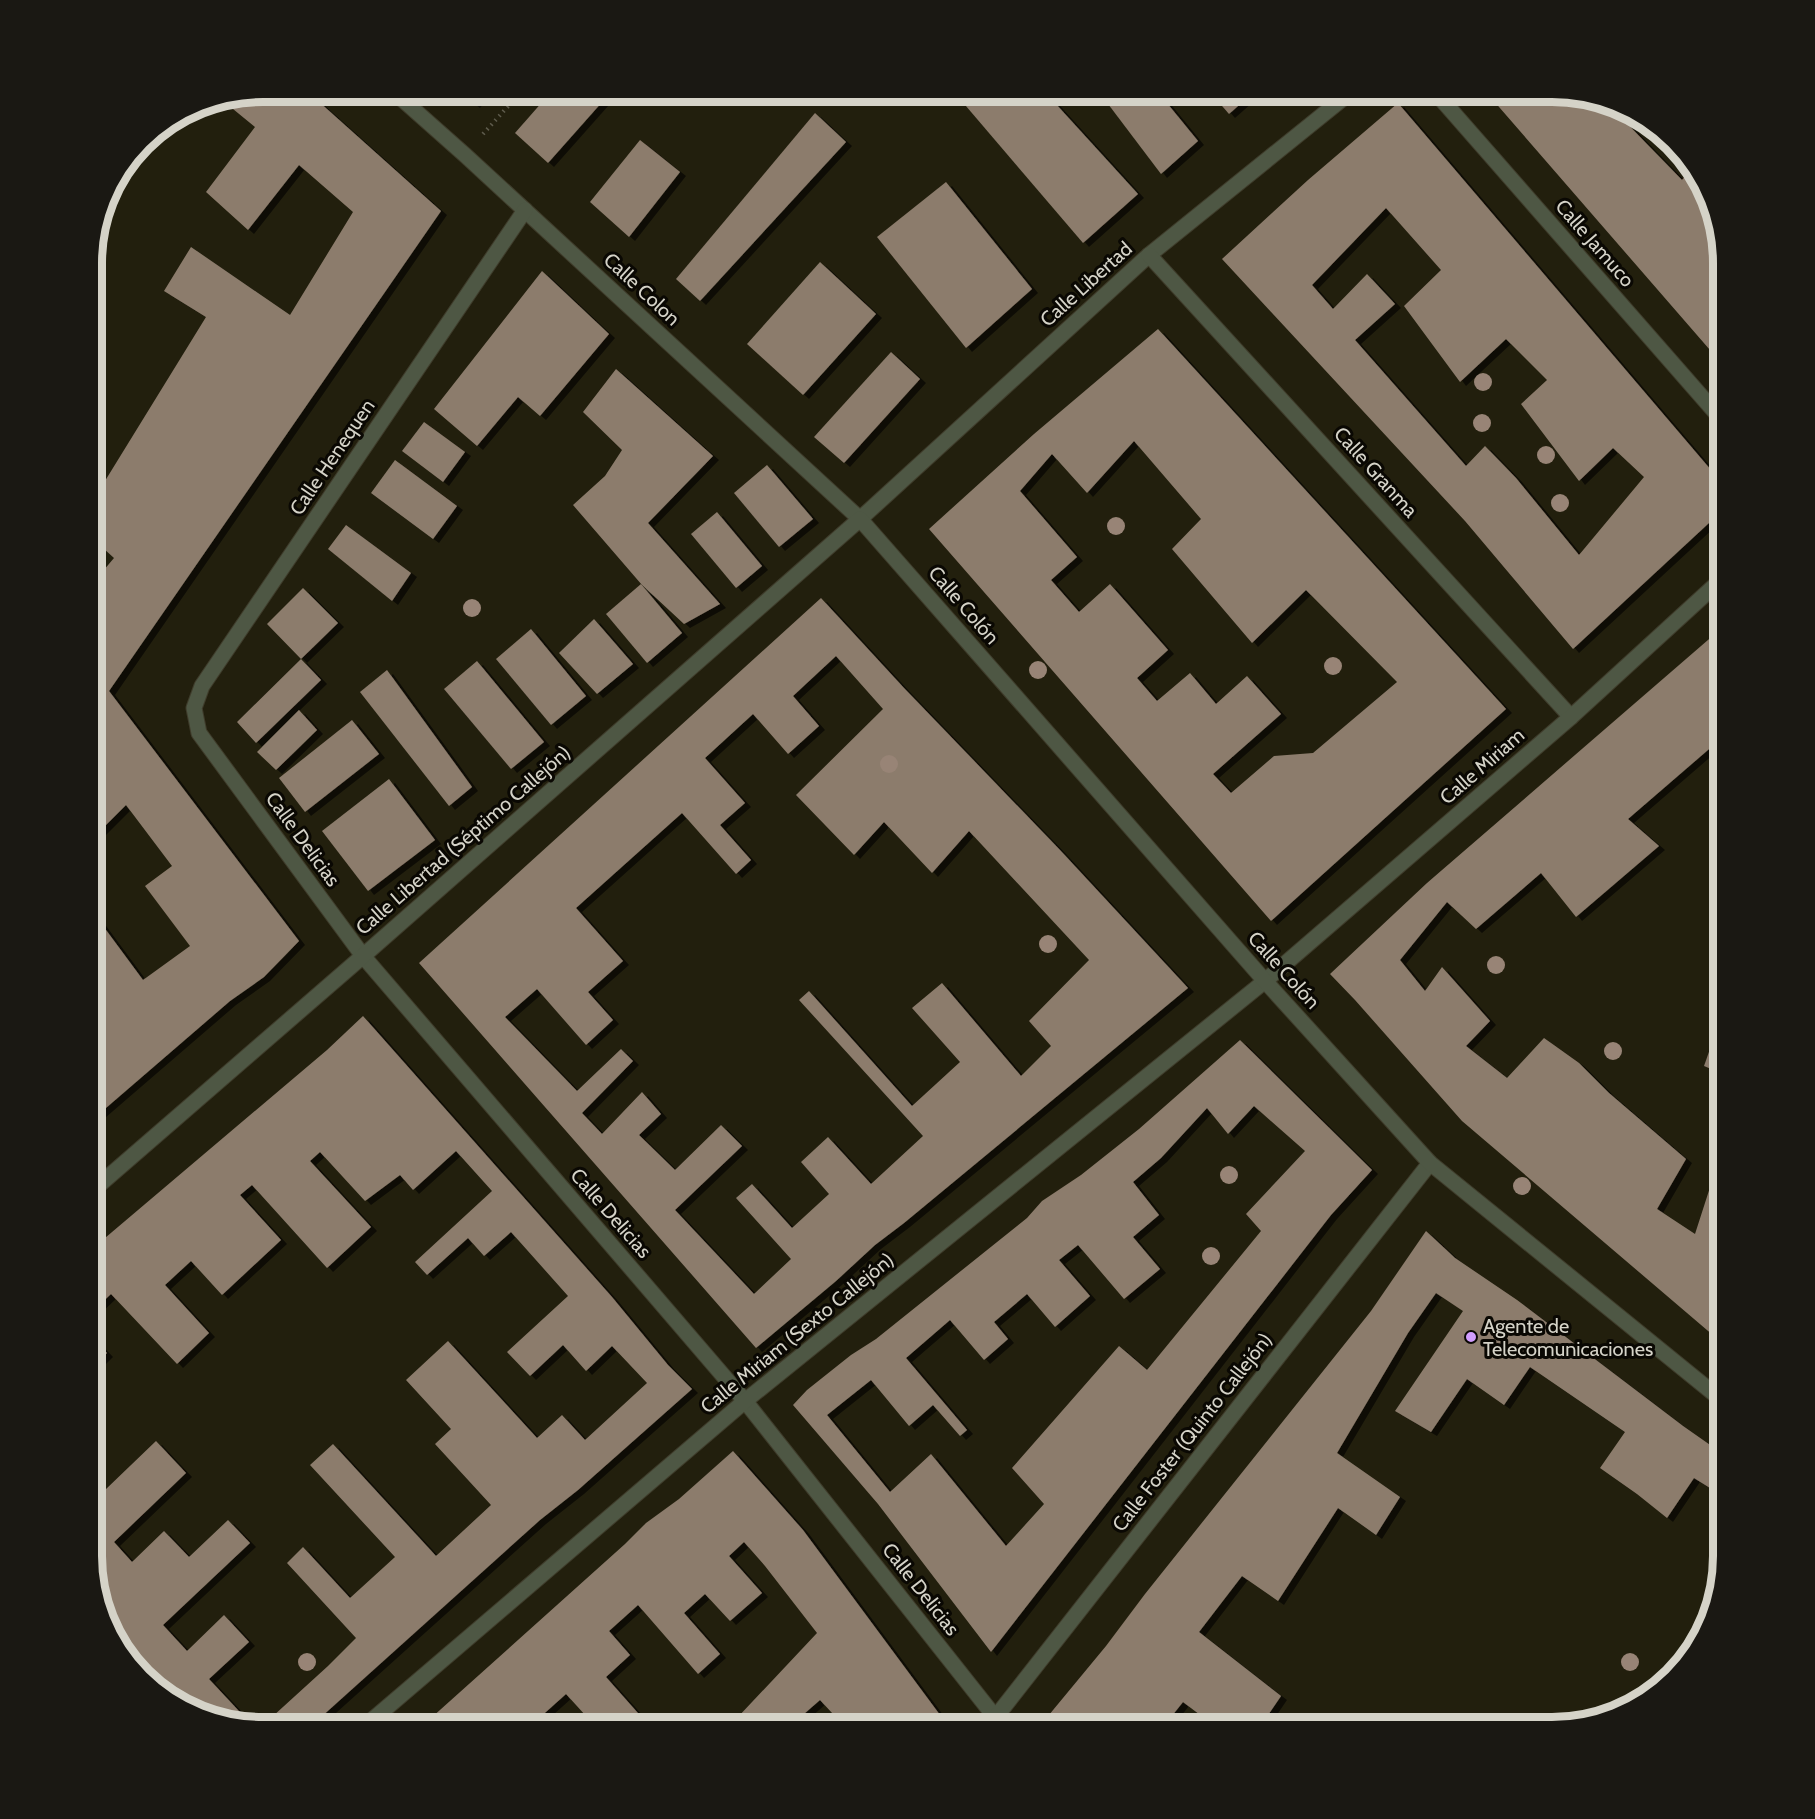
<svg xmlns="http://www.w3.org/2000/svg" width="1815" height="1819" viewBox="0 0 1815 1819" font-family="Cabin,sans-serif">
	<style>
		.building { fill: #8c7c6c; fill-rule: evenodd; filter: url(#shadow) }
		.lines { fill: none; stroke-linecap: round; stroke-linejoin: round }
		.minor-casing { stroke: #3f3c2b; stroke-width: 17 }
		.tertiary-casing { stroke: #3f3c2b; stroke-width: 17 }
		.path { stroke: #5e5b4c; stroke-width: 4; stroke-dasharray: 1.5 4.5; stroke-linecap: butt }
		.minor { stroke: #4e5744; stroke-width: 15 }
		.tertiary { stroke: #4e5744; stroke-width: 15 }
		.tree { fill: #988476 }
		.poi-dot { fill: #d19dfe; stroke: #0a0803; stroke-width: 2 }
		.labels { text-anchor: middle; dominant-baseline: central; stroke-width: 6; stroke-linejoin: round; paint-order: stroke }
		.street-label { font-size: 20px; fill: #d5d3c8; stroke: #0a0803 }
		.poi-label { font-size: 20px; fill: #d5d3c8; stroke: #0a0803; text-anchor: start }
		.rim { fill: none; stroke: #d5d3c8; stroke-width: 8 }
	</style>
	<defs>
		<filter id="shadow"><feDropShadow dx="6" dy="4" stdDeviation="0" flood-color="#0009"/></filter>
	</defs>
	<rect width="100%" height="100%" fill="#221f0d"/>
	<g class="building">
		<polygon points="263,92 308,92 441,211 109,691 299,941 264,977 230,1001 92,1120 92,970 97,965 92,957 92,911 143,980 190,946 145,886 172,866 126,805 93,838 92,836 92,584 114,558 92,538 92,502 206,317 164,291 191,247 290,315 353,212 299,165 248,230 206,192 255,127 222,100"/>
		<polygon points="458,92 484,92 474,104"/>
		<polygon points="551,92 611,92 548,163 515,133"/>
		<polygon points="954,92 1045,92 1138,194 1083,243"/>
		<polygon points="1099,92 1158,92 1198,141 1161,174"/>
		<polygon points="1210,92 1254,92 1229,114"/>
		<polygon points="1486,92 1563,92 1608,104 1682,180 1692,168 1711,198 1723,263 1723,365"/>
		<path d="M 1398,103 L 1723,484 L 1723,510 L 1573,649 L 1465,521 L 1222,259 L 1308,180 ZM 1386,208 L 1441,270 L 1404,306 L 1460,382 L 1506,339 L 1547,380 L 1521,404 L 1579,481 L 1613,448 L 1644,477 L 1579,555 L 1516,478 L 1485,446 L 1466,466 L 1355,340 L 1395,304 L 1367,274 L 1333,309 L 1312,285 Z"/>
		<polygon points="815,113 846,142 700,301 676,279"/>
		<polygon points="640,140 680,172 629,237 590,202"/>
		<polygon points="946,182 1032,289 966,348 877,237"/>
		<polygon points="820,262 876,314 803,395 747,344"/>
		<polygon points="542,271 609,334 540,416 518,397 477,446 434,409"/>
		<path d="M 1158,329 L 1506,709 L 1271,921 L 929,529 L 1034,434 ZM 1134,441 L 1201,519 L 1172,549 L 1252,643 L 1306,590 L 1397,682 L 1313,753 L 1274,756 L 1231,793 L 1213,774 L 1281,714 L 1247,676 L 1216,704 L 1190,673 L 1157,701 L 1137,678 L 1168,650 L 1110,584 L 1079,612 L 1051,580 L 1077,557 L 1020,491 L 1052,454 L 1087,493 Z"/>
		<polygon points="891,352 920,379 844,463 814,437"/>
		<polygon points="616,369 713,456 648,523 720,604 684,624 642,585 573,505 605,476 622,450 583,412"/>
		<polygon points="424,422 465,452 443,482 402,451"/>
		<polygon points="395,460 457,506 433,539 371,493"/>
		<polygon points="767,465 813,519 779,547 734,493"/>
		<polygon points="717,512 762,566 736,588 691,534"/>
		<polygon points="346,525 411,573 392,601 328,549"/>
		<polygon points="641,584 682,633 647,663 606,614"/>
		<polygon points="303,588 338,623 301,659 321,680 256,743 237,722 301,659 267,624"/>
		<path d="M 821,598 L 904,688 L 1060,850 L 1188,988 L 904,1223 L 875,1245 L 836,1281 L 756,1348 L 419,963 ZM 836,656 L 883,709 L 796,795 L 854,855 L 884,822 L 932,873 L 969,831 L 1089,960 L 1029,1021 L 1051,1046 L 1021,1076 L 942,983 L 912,1008 L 960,1062 L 912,1106 L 809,991 L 799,1000 L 923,1136 L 871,1184 L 828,1137 L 801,1162 L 829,1194 L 792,1228 L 752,1184 L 736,1198 L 791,1259 L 754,1294 L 675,1210 L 742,1146 L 721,1125 L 675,1170 L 639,1135 L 661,1114 L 642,1092 L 602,1134 L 582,1113 L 633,1061 L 621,1049 L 577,1091 L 505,1017 L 537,989 L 586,1045 L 613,1020 L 588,992 L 623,961 L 576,908 L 682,813 L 736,874 L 751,860 L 720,825 L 745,803 L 705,758 L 753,714 L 788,754 L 819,726 L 793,696 Z"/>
		<polygon points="594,619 633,664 597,694 559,653"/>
		<polygon points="1723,627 1723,737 1628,819 1659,846 1576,917 1541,873 1476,929 1447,902 1400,960 1425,991 1442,967 1490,1021 1466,1046 1507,1078 1544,1038 1579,1063 1609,1093 1686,1159 1657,1209 1695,1234 1723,1147 1723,1335 1721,1342 1462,1121 1355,1000 1330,974 1427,883"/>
		<polygon points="531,629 586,696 551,725 496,659"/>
		<polygon points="477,661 544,742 511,769 444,689"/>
		<polygon points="387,670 472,787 449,806 360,692"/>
		<polygon points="299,710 317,730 276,770 257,752"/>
		<polygon points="352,720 379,754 305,812 279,778"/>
		<polygon points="389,779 435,840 368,891 322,831"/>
		<polygon points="1722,1015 1723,1016 1723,1074 1704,1066"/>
		<polygon points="363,1016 612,1297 668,1365 692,1389 578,1490 540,1520 310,1727 261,1727 328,1666 356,1638 287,1563 303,1547 350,1598 395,1557 310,1465 333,1444 436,1556 491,1505 435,1444 451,1429 406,1380 448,1341 537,1438 562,1415 585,1440 647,1383 612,1346 586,1371 563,1345 530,1376 507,1352 568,1296 511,1232 484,1256 468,1238 427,1275 415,1262 492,1191 456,1151 413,1190 400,1175 365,1201 320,1152 310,1161 371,1227 327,1268 252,1185 240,1195 281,1240 222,1295 191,1261 165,1285 209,1333 177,1364 111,1294 92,1312 92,1249 327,1050"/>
		<path d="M 1240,1040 L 1372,1170 L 1331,1215 L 991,1652 L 878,1504 L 793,1405 L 807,1390 L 851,1355 L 876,1339 L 1027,1218 L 1042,1201 L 1081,1175 L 1139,1129 ZM 1254,1106 L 1305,1151 L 1246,1214 L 1261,1231 L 1147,1370 L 1119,1346 L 1012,1468 L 1044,1504 L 1006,1546 L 931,1454 L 890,1492 L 827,1415 L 871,1380 L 909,1426 L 933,1405 L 960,1436 L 967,1430 L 906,1358 L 950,1320 L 984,1360 L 1008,1339 L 994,1322 L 1027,1294 L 1055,1327 L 1090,1296 L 1059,1260 L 1078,1245 L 1124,1299 L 1160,1269 L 1133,1237 L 1159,1215 L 1133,1182 L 1161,1158 L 1207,1108 L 1228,1134 Z"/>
		<polygon points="1426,1231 1455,1258 1517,1300 1683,1426 1723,1454 1723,1466 1710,1488 1694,1478 1667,1518 1637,1494 1600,1468 1625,1432 1530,1367 1504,1405 1467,1379 1431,1432 1395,1411 1463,1311 1436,1293 1408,1333 1337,1453 1400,1497 1376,1535 1338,1508 1278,1601 1242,1576 1199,1632 1281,1696 1260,1727 1216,1727 1183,1702 1163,1727 1039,1727 1106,1646 1145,1594 1371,1311"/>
		<polygon points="92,1337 107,1353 92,1368"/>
		<polygon points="156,1441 186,1473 114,1542 132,1562 164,1531 189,1557 228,1520 250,1543 163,1625 187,1651 224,1615 249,1642 209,1679 252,1725 197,1714 150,1680 122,1649 104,1621 92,1556 92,1484 105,1490"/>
		<polygon points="733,1451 803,1530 943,1719 937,1727 845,1727 820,1700 789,1727 745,1727 737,1718 817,1633 765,1566 744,1542 729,1556 762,1593 730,1621 705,1594 684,1613 720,1654 698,1674 638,1605 609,1631 630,1655 606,1677 645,1721 638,1727 596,1727 566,1694 537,1720 544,1727 421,1727 625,1544 646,1523 679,1499"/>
	</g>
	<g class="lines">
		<defs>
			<g id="minor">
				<polyline points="394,92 465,155 860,519 1149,255 1351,92"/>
				<polyline points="1435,92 1723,421"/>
				<polyline points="525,210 202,686 194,708 199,733 363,956 745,1401 995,1717"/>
				<polyline points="1149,255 1571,717"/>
				<polyline points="364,1727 745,1401 1265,981 1571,717 1723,578"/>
				<polyline points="988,1727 1430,1163"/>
			</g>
			<polyline id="tertiary" points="92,1191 363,956 860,519 1265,981 1430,1163 1723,1401"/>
		</defs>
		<use href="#minor" class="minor-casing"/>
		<use href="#tertiary" class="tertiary-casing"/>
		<polyline class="path" points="483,134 521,92"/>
		<use href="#minor" class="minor"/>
		<use href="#tertiary" class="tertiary"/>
	</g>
	<g class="tree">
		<circle cx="1483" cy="382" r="9"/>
		<circle cx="1482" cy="423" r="9"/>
		<circle cx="1546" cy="455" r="9"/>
		<circle cx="1560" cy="503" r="9"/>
		<circle cx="1116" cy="526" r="9"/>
		<circle cx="472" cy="608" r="9"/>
		<circle cx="1333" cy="666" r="9"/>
		<circle cx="1038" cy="670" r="9"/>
		<circle cx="889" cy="764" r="9"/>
		<circle cx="1048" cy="944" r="9"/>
		<circle cx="1496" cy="965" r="9"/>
		<circle cx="1613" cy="1051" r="9"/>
		<circle cx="1229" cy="1175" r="9"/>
		<circle cx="1522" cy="1186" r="9"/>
		<circle cx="1211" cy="1256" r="9"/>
		<circle cx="307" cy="1662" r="9"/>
		<circle cx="1630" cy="1662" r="9"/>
	</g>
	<circle class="poi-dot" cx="1471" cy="1337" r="6"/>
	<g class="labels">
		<g class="street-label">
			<text transform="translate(1595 243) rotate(49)">Calle Jamuco</text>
			<text transform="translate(1086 284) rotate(-42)">Calle Libertad</text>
			<text transform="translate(642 289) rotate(43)">Calle Colon</text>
			<text transform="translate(332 457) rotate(-56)">Calle Henequen</text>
			<text transform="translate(1376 472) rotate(48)">Calle Granma</text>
			<text transform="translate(964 605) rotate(49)">Calle Colón</text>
			<text transform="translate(1482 766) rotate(-41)">Calle Miriam</text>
			<text transform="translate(303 839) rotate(54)">Calle Delicias</text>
			<text transform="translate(463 840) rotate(-41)">Calle Libertad (Séptimo Callejón)</text>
			<text transform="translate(1284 970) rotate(48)">Calle Colón</text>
			<text transform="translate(611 1213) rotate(49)">Calle Delicias</text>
			<text transform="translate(797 1333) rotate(-39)">Calle Miriam (Sexto Callejón)</text>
			<text transform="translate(1192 1432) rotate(-52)">Calle Foster (Quinto Callejón)</text>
			<text transform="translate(921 1589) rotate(52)">Calle Delicias</text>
		</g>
		<g class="poi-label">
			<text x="1483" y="1326">Agente de<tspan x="1483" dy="23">Telecomunicaciones</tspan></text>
		</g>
	</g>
	<path d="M0 0H1815V1819H0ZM263 102H1552A161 161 0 0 1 1713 263V1556A161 161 0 0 1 1552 1717H263A161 161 0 0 1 102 1556V263A161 161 0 0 1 263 102Z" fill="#1a1813" fill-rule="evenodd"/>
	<path class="rim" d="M263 102H1552A161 161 0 0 1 1713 263V1556A161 161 0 0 1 1552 1717H263A161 161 0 0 1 102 1556V263A161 161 0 0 1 263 102Z"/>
</svg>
